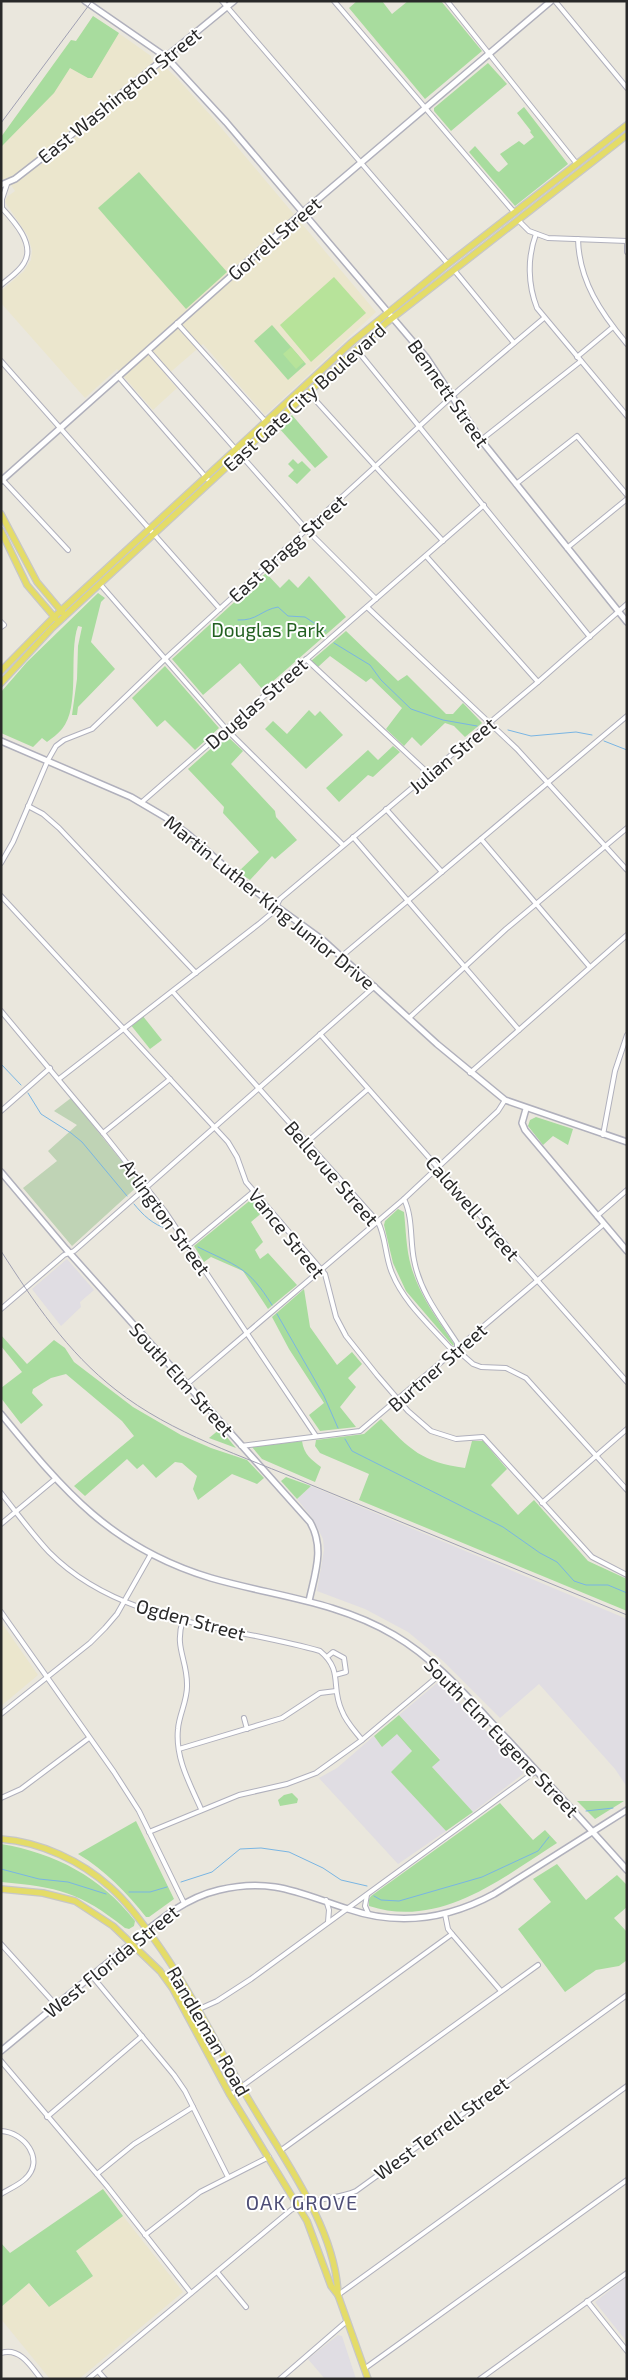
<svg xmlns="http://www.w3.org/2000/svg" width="628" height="2380" viewBox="0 0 628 2380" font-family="'Exo 2',sans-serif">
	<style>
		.industrial { fill: #e0dde3 }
		.education { fill: #ebe6cd }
		.green { fill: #a8dc9e }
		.cemetery { fill: #bfd3b5 }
		.pitch { fill: #b7e39a }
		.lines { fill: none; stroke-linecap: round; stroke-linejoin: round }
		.stream { stroke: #79b5e3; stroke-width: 1 }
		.street-casing { stroke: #b0b0bc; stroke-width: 6 }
		.secondary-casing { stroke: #b0b0bc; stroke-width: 8 }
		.primary-casing { stroke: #c7c7c7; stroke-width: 8 }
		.street { stroke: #fff; stroke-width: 4 }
		.secondary { stroke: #fff; stroke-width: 5 }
		.primary { stroke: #e4dc68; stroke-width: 5.5 }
		.rail { stroke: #a0a0b2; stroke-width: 1 }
		.labels { text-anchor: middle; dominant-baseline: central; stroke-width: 4; stroke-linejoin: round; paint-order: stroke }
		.street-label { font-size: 19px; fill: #292929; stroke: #fff }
		.park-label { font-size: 19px; fill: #226020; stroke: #fff }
		.neighbourhood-label { font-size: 20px; letter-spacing: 1px; fill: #4e4e76; stroke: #fff }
	</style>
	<rect width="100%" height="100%" fill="#eae7dd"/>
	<g class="industrial">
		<polygon points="67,1259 94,1290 80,1302 81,1307 61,1326 32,1289"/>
		<polygon points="311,1486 627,1619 627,1787 615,1769 539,1684 500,1718 443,1661 408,1632 365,1609 317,1591 324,1550 323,1539 313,1519 297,1499"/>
		<polygon points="440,1682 523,1770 523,1774 473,1812 432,1767 440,1759 399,1715 437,1683"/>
		<polygon points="397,1733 412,1751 391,1772 446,1831 398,1864 319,1778 337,1768 374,1736 382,1747"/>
		<polygon points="627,2277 627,2342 595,2302"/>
		<polygon points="338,2335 342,2336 356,2379 325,2379 308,2359"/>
	</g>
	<g class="education">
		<polygon points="93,16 130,41 151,56 151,59 161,68 165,67 177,78 213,118 376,312 265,415 203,344 166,376 177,388 153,410 117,369 85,398 1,303 1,291 24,271 31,260 32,250 28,236 5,202 7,197 15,191 7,179 1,180 1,137 71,40 76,41"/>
		<polygon points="1,1622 38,1675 1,1706"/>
		<polygon points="123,2216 183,2292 79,2379 50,2379 1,2319 1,2307 29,2283 38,2296 93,2276 76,2251"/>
	</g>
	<g class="green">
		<polygon points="357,1 382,1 392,14 408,1 441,1 482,51 425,99 349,8"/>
		<polygon points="93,16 119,33 92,78 88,78 70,68 54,93 1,147 1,137 71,40 76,41"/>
		<polygon points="488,63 507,84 451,131 434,111 434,108"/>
		<polygon points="524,107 568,164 515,206 469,152 475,146 497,171 499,172 508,164 500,154 519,141 524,145 534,137 530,132 531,131 517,113"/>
		<polygon points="139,172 227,272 186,309 98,208"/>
		<polygon points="272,325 306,364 288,380 254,341"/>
		<polygon points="292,415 328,457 315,468 278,427"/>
		<polygon points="293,459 298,464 302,461 311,470 297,484 288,476 294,470 288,464"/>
		<polygon points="266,573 280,588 289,579 298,588 309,576 346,617 263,690 240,663 203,695 172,659"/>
		<path d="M 98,593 L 105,598 L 101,602 L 91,642 L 115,669 L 78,707 L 77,715 L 72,715 L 77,679 L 78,646 L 82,627 L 78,626 C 68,653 81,707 62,729 C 58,734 52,738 47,742 L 42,738 L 33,747 L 1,733 L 1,692 L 27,662 Z"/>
		<polygon points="346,631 398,681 407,675 446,714 453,714 463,703 482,723 465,737 454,726 445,723 421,746 412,737 404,746 386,729 402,708 371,678 366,682 330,656 318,667 311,661"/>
		<polygon points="165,666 219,728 195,750 165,720 157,727 132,698"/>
		<polygon points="309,710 315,716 320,711 343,735 306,769 265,729 273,721 287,734"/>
		<polygon points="226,735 243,751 231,764 275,811 276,817 297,840 275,859 272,856 250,880 238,872 259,852 223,813 224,807 188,769"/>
		<polygon points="393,746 400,752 373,777 368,775 339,802 326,788 368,750 378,760"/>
		<polygon points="142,1015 162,1040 150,1049 130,1024"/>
		<polygon points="536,1117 573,1129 568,1145 553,1136 543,1145 528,1126 530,1120"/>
		<polygon points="253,1198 264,1211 251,1222 263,1242 255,1250 260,1259 268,1253 297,1285 268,1309 243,1271 211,1257 204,1262 194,1246"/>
		<path d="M 398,1209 L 404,1212 C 406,1230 406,1248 411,1266 C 419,1295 438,1320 454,1344 L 453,1346 L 406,1291 L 393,1263 L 384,1225 L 385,1221 Z"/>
		<polygon points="304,1289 310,1327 337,1365 352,1352 362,1364 348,1378 356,1387 340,1407 356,1427 320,1431 309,1415 324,1403 289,1349 272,1317"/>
		<polygon points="1,1335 27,1364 54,1340 65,1348 74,1362 133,1407 181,1435 211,1448 247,1460 264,1478 257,1484 232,1474 198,1500 193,1489 197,1476 182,1463 175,1462 156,1478 143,1464 137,1469 127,1459 85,1496 74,1486 134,1436 122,1421 66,1374 51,1378 33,1389 32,1393 43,1405 21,1424 1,1398 1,1388 22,1372 1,1346"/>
		<path d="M 381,1419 C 410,1450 422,1462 465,1468 L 472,1441 L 483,1441 L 507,1469 L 491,1485 L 518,1515 L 534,1500 L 588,1561 L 627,1579 L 627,1611 L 359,1500 L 369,1474 L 320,1453 L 315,1446 L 316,1440 L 364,1434 Z"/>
		<polygon points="220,1429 236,1448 209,1438"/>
		<path d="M 302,1441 C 304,1455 311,1459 321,1467 L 315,1482 L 262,1459 L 252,1447 Z"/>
		<polygon points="286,1477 311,1486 297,1499 281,1481"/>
		<polygon points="399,1715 440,1760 432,1767 473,1812 446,1831 391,1772 412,1751 397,1734 382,1747 374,1736"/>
		<polygon points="292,1793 298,1799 297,1803 280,1806 278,1800 284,1795"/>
		<polygon points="577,1801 624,1801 595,1819"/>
		<path d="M 500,1803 L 533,1840 L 545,1830 L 557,1843 C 502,1878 440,1929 369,1906 L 369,1899 L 371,1896 Z"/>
		<path d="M 136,1821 L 174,1899 L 149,1917 L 146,1917 C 127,1893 105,1870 78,1854 Z"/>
		<path d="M 1,1844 C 55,1853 101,1877 135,1921 L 134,1926 L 129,1929 L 125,1928 C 80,1892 58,1887 1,1882 Z"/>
		<polygon points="557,1864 586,1900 617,1875 627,1885 627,1907 614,1918 627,1932 627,1960 619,1966 596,1970 565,1992 518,1929 551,1902 533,1879"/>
		<polygon points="103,2189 123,2216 76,2251 93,2276 49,2307 29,2283 1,2307 1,2243 10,2253"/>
	</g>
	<polygon class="cemetery" points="71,1098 140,1184 72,1246 23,1188 57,1161 48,1151 77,1125 54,1111"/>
	<g class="pitch">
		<polygon points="334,277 366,313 311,362 280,325"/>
		<polygon points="291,347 304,362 296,369 283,354"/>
	</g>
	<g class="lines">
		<g class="stream">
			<path d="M 238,620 C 257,621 261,610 278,607 L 288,616 L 305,617 L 326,631"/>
			<polyline points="334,643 370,665 381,680 411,709 443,720 477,726"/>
			<polyline points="508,730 531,736 576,732 592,735"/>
			<polyline points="604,741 627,750"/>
			<polyline points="1,1064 21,1085"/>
			<polyline points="28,1093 41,1114 71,1133 82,1142 127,1196"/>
			<path d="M 134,1204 C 143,1215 153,1225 168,1229"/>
			<path d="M 198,1247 C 236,1266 248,1266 272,1305"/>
			<polyline points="277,1314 324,1396 338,1428"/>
			<polyline points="345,1439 352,1451 503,1527 540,1553 557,1562 574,1581 586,1585 608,1585 627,1593"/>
			<polyline points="586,1811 613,1808"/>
			<polyline points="1,1869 39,1879 68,1882 106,1894"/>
			<polyline points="181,1882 212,1872 240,1849 261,1848 289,1852 323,1868 341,1880 367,1886"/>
			<polyline points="129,1892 150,1892 167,1887"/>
			<polyline points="374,1896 381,1900 399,1901 482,1877 538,1851 549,1837"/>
		</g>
		<defs>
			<g id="street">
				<polyline points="222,1 448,264"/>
				<polyline points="334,1 514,212"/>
				<polyline points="447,1 577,164"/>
				<polyline points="555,1 627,88"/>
				<path d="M 1,207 C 13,220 36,244 24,263 C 19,272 9,278 1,285"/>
				<polyline points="2,207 2,199 7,184"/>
				<polyline points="518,220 529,231 548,238 627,241 627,252"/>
				<path d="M 536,234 C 527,258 528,285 537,308 L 627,416"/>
				<path d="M 578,239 C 579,281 601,313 627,344"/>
				<polyline points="454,270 514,343"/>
				<polyline points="177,323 266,422"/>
				<polyline points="148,350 307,530 376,599"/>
				<polyline points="357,350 590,637"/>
				<polyline points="577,357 613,327"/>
				<polyline points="1,361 220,609"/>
				<polyline points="118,376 210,482"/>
				<polyline points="308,392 443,541"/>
				<polyline points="481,440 581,361"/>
				<polyline points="1,478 68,550"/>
				<polyline points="516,484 577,436 627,495"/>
				<polyline points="567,548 627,499"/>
				<polyline points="426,556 538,682"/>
				<polyline points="100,584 227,730 343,845"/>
				<polyline points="367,607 517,749 627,870"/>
				<polyline points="1,622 4,625 1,627"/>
				<polyline points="306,659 429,774"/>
				<polyline points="142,802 484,505"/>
				<polyline points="28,806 43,814 59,828 196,973"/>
				<polyline points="386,809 442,872"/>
				<polyline points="353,837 519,1030"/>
				<polyline points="481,839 589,966"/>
				<polyline points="1,863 13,842 48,760 56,746 64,740 92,729 165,659 460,389 544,318"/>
				<polyline points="1,896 228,1142 237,1157 246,1182 325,1274 336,1317 346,1336 377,1375 408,1411 431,1431 456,1439 483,1437 592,1557 627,1575"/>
				<polyline points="342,956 627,716"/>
				<path d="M 173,992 L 378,1222 C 386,1237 385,1257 392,1273 C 404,1303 430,1325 451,1349 L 457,1350 L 473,1364 L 481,1367 L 506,1368 L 526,1378 L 627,1490"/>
				<polyline points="1,1011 103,1133 164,1210 316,1436"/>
				<polyline points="409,1018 506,929 627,828"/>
				<polyline points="320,1034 627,1382"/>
				<polyline points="470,1073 627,935"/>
				<polyline points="59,1079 260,923 273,912 280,899 538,682 627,604"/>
				<polyline points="1,1111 50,1068"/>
				<polyline points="103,1133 170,1079"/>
				<polyline points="603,1135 615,1071 627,1035"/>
				<polyline points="307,1142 368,1089"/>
				<path d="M 404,1199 C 413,1217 410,1241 414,1260 C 420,1292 440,1317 457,1343 L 457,1349"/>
				<polyline points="597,1216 627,1190"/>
				<polyline points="188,1246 253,1192"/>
				<polyline points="1,1309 64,1255 74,1251 375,986"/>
				<polyline points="186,1385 404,1199 498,1111 505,1100"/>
				<polyline points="241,1446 360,1431 604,1224"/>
				<path d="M 1,1493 C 17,1513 32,1534 49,1552 C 120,1624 229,1625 320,1651 C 344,1671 330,1686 342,1711 C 346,1722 355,1731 362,1740"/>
				<polyline points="542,1503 627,1429"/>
				<polyline points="1,1524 55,1479"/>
				<polyline points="1,1612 114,1772 139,1811 184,1903"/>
				<path d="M 183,1620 C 174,1647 187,1659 187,1684 C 188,1700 179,1714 178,1729 C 175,1758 190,1784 201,1809"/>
				<polyline points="327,1657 333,1652 344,1658 346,1672 335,1675"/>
				<polyline points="1,1714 90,1643 105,1628 117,1614 151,1554"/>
				<polyline points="244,1718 247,1729"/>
				<polyline points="179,1749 282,1718 320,1693 336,1691"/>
				<polyline points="1,1798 21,1789 89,1738"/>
				<polyline points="149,1832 239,1795 287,1784 316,1773 362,1740 443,1672"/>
				<polyline points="367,1895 365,1906 369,1915"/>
				<polyline points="326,1900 329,1910 328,1922"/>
				<polyline points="445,1914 448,1929 452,1934 501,1991"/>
				<polyline points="1,1944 56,2005"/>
				<polyline points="92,1976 174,2075 185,2091 228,2177"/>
				<polyline points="188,2014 217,2001 251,1979 536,1771"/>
				<polyline points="1,2061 107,2186 191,2293"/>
				<polyline points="230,2095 452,1934"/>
				<polyline points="47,2117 142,2036"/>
				<path d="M 1,2131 C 24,2132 46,2160 25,2179 C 19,2185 9,2189 1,2194"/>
				<polyline points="280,2151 538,1965"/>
				<polyline points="97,2174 134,2144 193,2107"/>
				<polyline points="145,2235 200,2192 269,2157"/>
				<polyline points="217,2272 246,2307"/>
				<polyline points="338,2295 627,2086"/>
				<polyline points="587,2301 627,2351"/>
				<path d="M 1,2353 C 20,2347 31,2366 41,2379"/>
				<polyline points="364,2369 627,2180"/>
				<polyline points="98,2371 105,2379"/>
				<path d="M 88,2379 L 291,2210 C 310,2198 335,2200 356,2191 L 627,1995"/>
				<polyline points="280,2379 347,2321"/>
				<polyline points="480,2379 627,2273"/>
			</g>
			<g id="secondary">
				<polyline points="85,1 166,57 226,122 426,357 481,440 627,622"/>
				<polyline points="1,185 15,179 60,144 234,1"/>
				<polyline points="1,481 303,212 551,1"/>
				<polyline points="1,741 131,797 165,817 189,835 240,880 324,941 437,1044 505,1100 627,1142"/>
				<polyline points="526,1109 522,1123 525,1130 627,1251"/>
				<path d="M 1,1172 L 66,1249 L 310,1522 C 325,1548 315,1573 309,1601"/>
				<path d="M 1,1414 C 64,1491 111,1548 211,1578 C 273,1596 337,1601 394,1635 C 437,1660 471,1701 505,1737 C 546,1781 587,1825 627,1870"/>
				<path d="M 1,2051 C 41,2018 81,1984 121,1952 C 152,1927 180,1899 219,1890 C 272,1877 301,1894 348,1909 C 398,1926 448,1919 494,1894 L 627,1810"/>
			</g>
			<g id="primary">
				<polyline points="1,514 37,582 63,613"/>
				<polyline points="1,531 27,585 56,619"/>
				<polyline points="1,671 54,617 352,342 448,264 627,125"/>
				<polyline points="1,683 52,628 270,427 386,323 627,135"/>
				<path d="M 1,1839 C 41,1842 81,1861 110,1887 C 127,1902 140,1920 154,1939 C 188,1986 213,2038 242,2088 C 276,2149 336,2224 338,2295 L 368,2379"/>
				<polyline points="1,1889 43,1893 75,1901 113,1926 160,1971 173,1989 230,2095 307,2221 331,2286 338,2295"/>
			</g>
		</defs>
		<use href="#street" class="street-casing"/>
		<use href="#secondary" class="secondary-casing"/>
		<use href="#primary" class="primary-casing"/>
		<use href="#street" class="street"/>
		<use href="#secondary" class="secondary"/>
		<use href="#primary" class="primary"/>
		<g class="rail">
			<polyline points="1,123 92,1"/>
			<path d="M 1,1251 C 34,1302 67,1352 116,1390 C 172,1434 243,1456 309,1484 C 415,1528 521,1571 627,1615"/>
		</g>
	</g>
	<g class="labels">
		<g class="street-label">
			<text transform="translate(119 95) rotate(-39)">East Washington Street</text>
			<text transform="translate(274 238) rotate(-41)">Gorrell Street</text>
			<text transform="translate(449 393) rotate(55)">Bennett Street</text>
			<text transform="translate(304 397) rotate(-42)">East Gate City Boulevard</text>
			<text transform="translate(287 548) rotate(-42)">East Bragg Street</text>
			<text transform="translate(256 703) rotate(-41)">Douglas Street</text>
			<text transform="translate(452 755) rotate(-40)">Julian Street</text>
			<text transform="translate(270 902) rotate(39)">Martin Luther King Junior Drive</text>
			<text transform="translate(332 1173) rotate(49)">Bellevue Street</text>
			<text transform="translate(473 1208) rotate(49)">Caldwell Street</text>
			<text transform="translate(166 1217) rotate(54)">Arlington Street</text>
			<text transform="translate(287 1233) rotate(51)">Vance Street</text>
			<text transform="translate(437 1367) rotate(-41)">Burtner Street</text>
			<text transform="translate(182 1379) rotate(48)">South Elm Street</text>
			<text transform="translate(191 1619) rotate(15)">Ogden Street</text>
			<text transform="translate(502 1737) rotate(46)">South Elm Eugene Street</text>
			<text transform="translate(111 1961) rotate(-39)">West Florida Street</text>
			<text transform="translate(209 2031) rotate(60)">Randleman Road</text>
			<text transform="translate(441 2128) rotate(-36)">West Terrell Street</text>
		</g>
		<g class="park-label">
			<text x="268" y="629">Douglas Park</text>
		</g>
		<g class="neighbourhood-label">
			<text x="302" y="2202">OAK GROVE</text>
		</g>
	</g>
	<rect width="628" height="2380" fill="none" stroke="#292929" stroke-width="5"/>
</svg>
